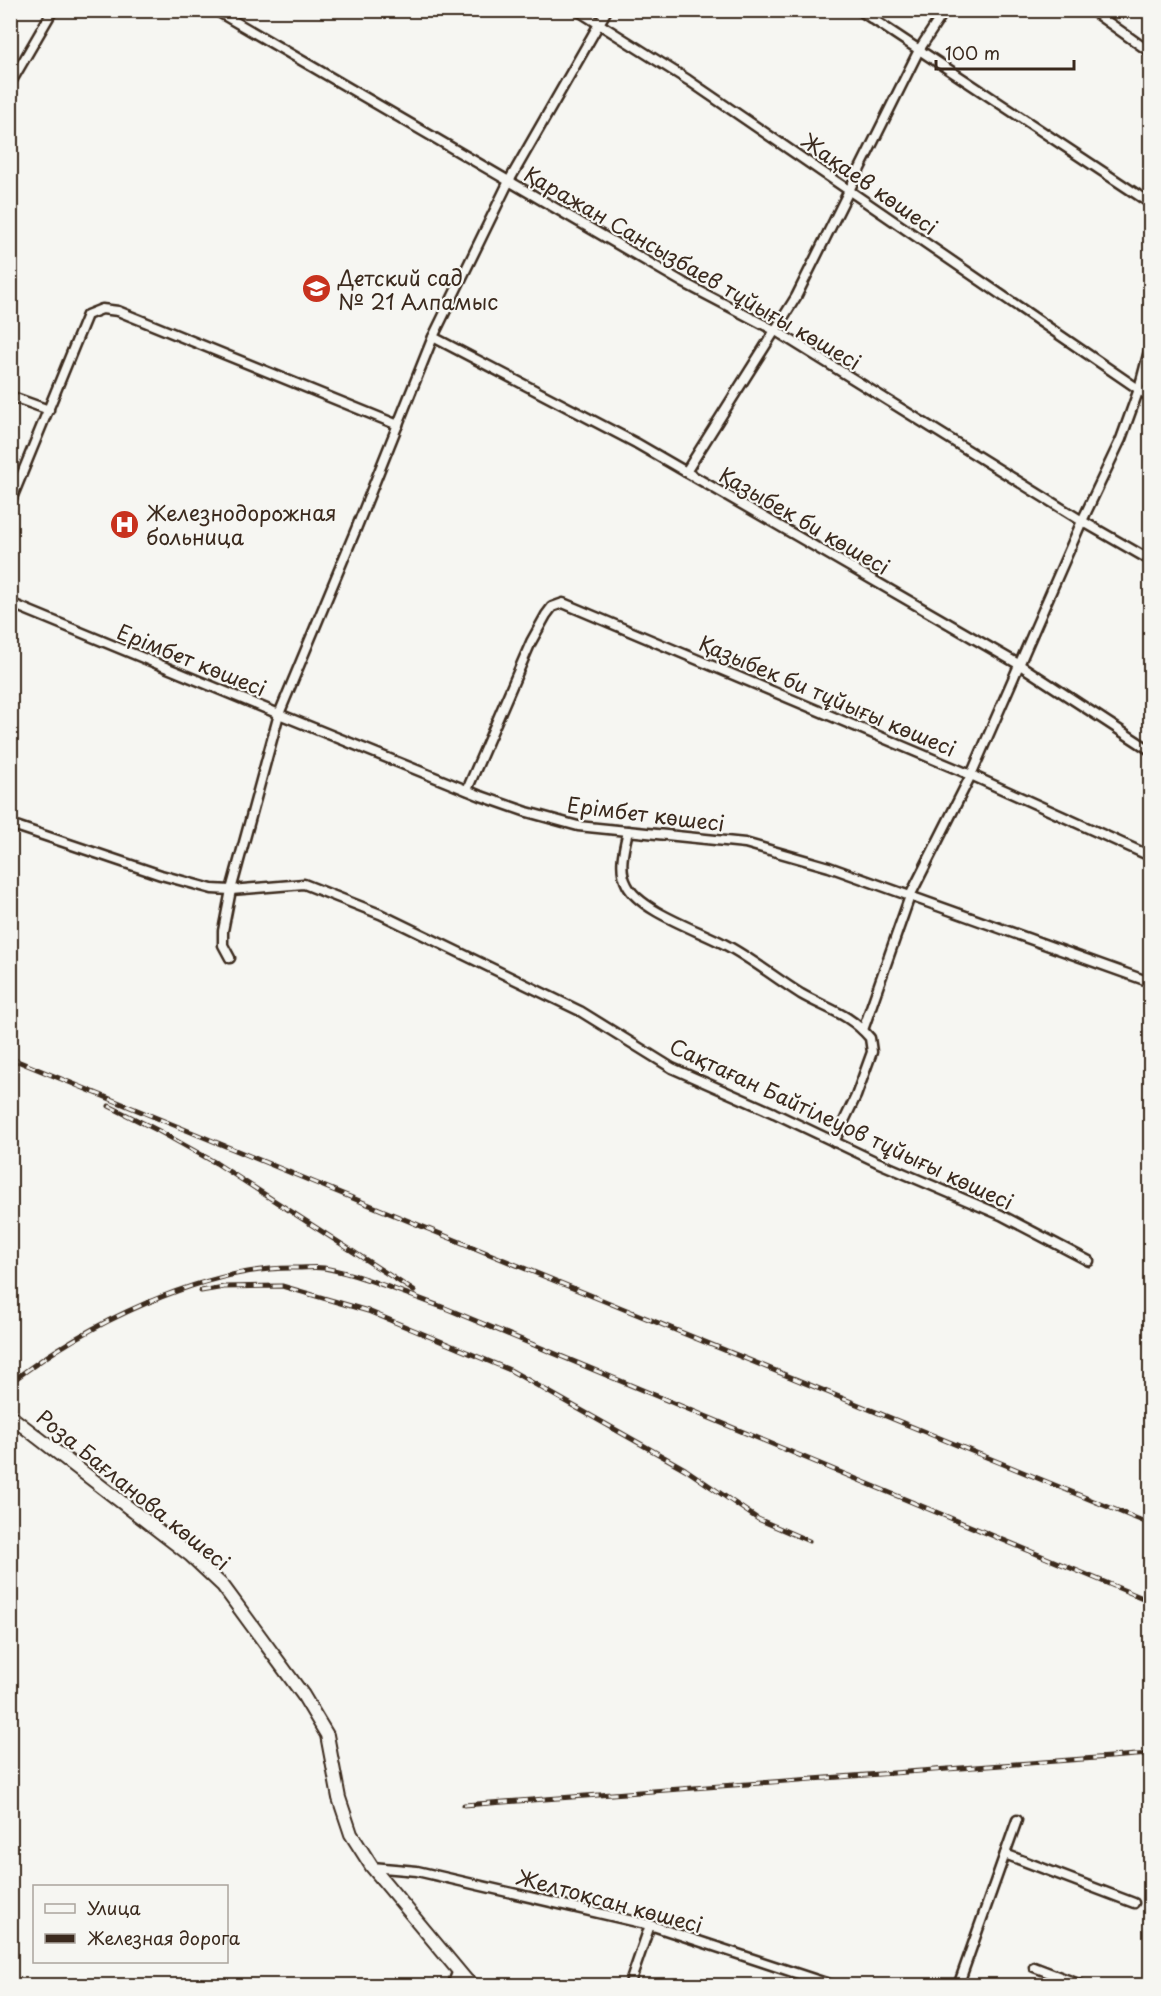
<svg xmlns="http://www.w3.org/2000/svg" width="1161" height="1996" viewBox="0 0 1161 1996" font-family="'Playpen Sans',sans-serif">
	<style>
		.lines { fill: none; stroke-linecap: round; stroke-linejoin: round }
		.street-casing { stroke: #3b2a1e; stroke-width: 13 }
		.secondary-casing { stroke: #3b2a1e; stroke-width: 16 }
		.street { stroke: #f6f6f2; stroke-width: 8 }
		.secondary { stroke: #f6f6f2; stroke-width: 12 }
		.rail-casing { stroke: #3b2a1e; stroke-width: 5 }
		.rail { stroke: #f6f6f2; stroke-width: 3; stroke-dasharray: 9; stroke-linecap: butt }
		.labels { text-anchor: middle; dominant-baseline: central; stroke-width: 4.5; stroke-linejoin: round; paint-order: stroke }
		.street-label { font-size: 21px; fill: #3b2a1e; stroke: #f6f6f2 }
		.poi-label { font-size: 21px; fill: #3b2a1e; stroke: #f6f6f2; text-anchor: start }
	</style>
	<rect width="100%" height="100%" fill="#f6f6f2"/>
	<filter id="ink" filterUnits="userSpaceOnUse"><feTurbulence type="fractalNoise" baseFrequency=".0167" numOctaves="2"/><feDisplacementMap in="SourceGraphic" scale="12" xChannelSelector="R" yChannelSelector="G"/><feConvolveMatrix kernelMatrix="1 2 1 2 8 2 1 2 1" color-interpolation-filters="sRGB"/></filter>
	<g filter="url(#ink)">
		<g class="lines">
			<defs>
				<g id="street">
					<polyline points="215,10 684,283 776,331 1082,521 1150,560"/>
					<polyline points="577,10 688,80 1150,397"/>
					<polyline points="859,10 1150,203"/>
					<polyline points="1091,10 1150,52"/>
					<polyline points="10,84 53,10"/>
					<polyline points="433,337 636,443 1020,665 1150,750"/>
					<polyline points="10,396 49,410"/>
					<polyline points="686,472 796,297 919,50 945,10"/>
					<polyline points="10,503 87,315 102,309 118,311 398,425"/>
					<polyline points="10,603 279,714 481,796 527,812 578,826 745,843 829,867 1150,982"/>
					<polyline points="467,790 531,642 546,615 552,607 563,603 971,775 1150,856"/>
					<polyline points="10,824 161,875 212,889 231,890 304,884 380,914 580,1011 672,1068 774,1113 877,1162 1001,1215 1089,1261"/>
					<path d="M 628,831 C 624,848 618,869 627,885 C 640,911 698,930 724,944 C 751,958 775,978 801,994 C 827,1009 849,1013 870,1038 L 872,1052 L 856,1096 L 834,1142"/>
					<polyline points="230,958 223,945 223,931 231,890 279,714 356,529 433,337 509,181 607,10"/>
					<polyline points="863,1030 910,896 971,775 1082,521 1121,439 1139,389 1150,347"/>
					<polyline points="1005,1854 1134,1903"/>
					<polyline points="372,1867 417,1871 650,1925 835,1986"/>
					<polyline points="1034,1967 1084,1986"/>
					<polyline points="452,1986 458,1970"/>
					<polyline points="629,1986 650,1925"/>
					<polyline points="958,1986 1017,1820"/>
				</g>
				<polyline id="secondary" points="10,1416 190,1555 223,1586 303,1695 327,1735 339,1798 351,1834 372,1867 467,1981 475,1986"/>
			</defs>
			<use href="#street" class="street-casing"/>
			<use href="#secondary" class="secondary-casing"/>
			<use href="#street" class="street"/>
			<use href="#secondary" class="secondary"/>
			<defs>
				<g id="rail">
					<polyline points="10,1058 1150,1524"/>
					<polyline points="109,1106 157,1130 216,1163 414,1291"/>
					<polyline points="201,1291 224,1287 282,1286 368,1311 510,1370 685,1469 758,1519 809,1541"/>
					<path d="M 10,1383 C 83,1326 203,1266 297,1268 C 306,1268 316,1267 324,1268 C 364,1275 407,1295 445,1308 L 1150,1601"/>
					<polyline points="464,1805 1150,1754"/>
				</g>
			</defs>
			<use href="#rail" class="rail-casing"/>
			<use href="#rail" class="rail"/>
		</g>
	</g>
	<defs>
		<symbol id="school-disc" viewBox="-11 -11 22 22"><circle r="9.5" fill="#c8321e" stroke="#f6f6f2"/><path d="M0-5L7-2L0 1L-7-2ZM-4 1L0 2.5L4 1V4Q0 6-4 4Z" fill="#fff"/></symbol>
		<symbol id="hospital-disc" viewBox="-11 -11 22 22"><circle r="9.5" fill="#c8321e" stroke="#f6f6f2"/><path d="M-5-5h3v3.5h4V-5h3V5h-3V1.5h-4V5h-3Z" fill="#fff"/></symbol>
	</defs>
	<g fill-rule="evenodd">
		<use href="#school-disc" x="300" y="272" width="33" height="33"/>
		<use href="#hospital-disc" x="108" y="508" width="33" height="33"/>
	</g>
	<g class="labels">
		<g class="street-label">
			<text transform="translate(870 183) rotate(35)">Жақаев көшесі</text>
			<text transform="translate(693 267) rotate(30)">Қаражан Сансызбаев тұйығы көшесі</text>
			<text transform="translate(805 520) rotate(30)">Қазыбек би көшесі</text>
			<text transform="translate(192 659) rotate(22)">Ерімбет көшесі</text>
			<text transform="translate(828 695) rotate(23)">Қазыбек би тұйығы көшесі</text>
			<text transform="translate(646 813) rotate(7)">Ерімбет көшесі</text>
			<text transform="translate(842 1123) rotate(25)">Сақтаған Байтілеуов тұйығы көшесі</text>
			<text transform="translate(134 1489) rotate(39)">Роза Бағланова көшесі</text>
			<text transform="translate(610 1900) rotate(15)">Желтоқсан көшесі</text>
		</g>
		<g class="poi-label">
			<text x="338" y="277">Детский сад<tspan x="338" dy="24">№ 21 Алпамыс</tspan></text>
			<text x="146" y="512">Железнодорожная<tspan x="146" dy="24">больница</tspan></text>
		</g>
	</g>
	<rect width="1161" height="1996" fill="none" stroke="#f6f6f2" stroke-width="36"/>
	<rect x="18" y="18" width="1125" height="1960" fill="none" stroke="#3b2a1e" stroke-width="2" filter="url(#ink)"/>
	<rect x="33" y="1885" width="195" height="78" fill="#f6f6f2" stroke="#aba49d" stroke-width="1.5"/>
	<rect x="45" y="1904" width="30" height="9" fill="#f6f6f2" stroke="#aba49d" stroke-width="1.5"/>
	<text x="87" y="1915" font-size="18" fill="#3b2a1e">Улица</text>
	<rect x="45" y="1934" width="30" height="9" fill="#3b2a1e" stroke="#aba49d" stroke-width="1.5"/>
	<text x="87" y="1945" font-size="18" fill="#3b2a1e">Железная дорога</text>
	<path d="M936 60v9h138v-9" fill="none" stroke="#3b2a1e" stroke-width="3"/>
	<text x="945" y="60" font-size="18" fill="#3b2a1e" stroke="#f6f6f2" stroke-width="4.5" paint-order="stroke">100 m</text>
</svg>
